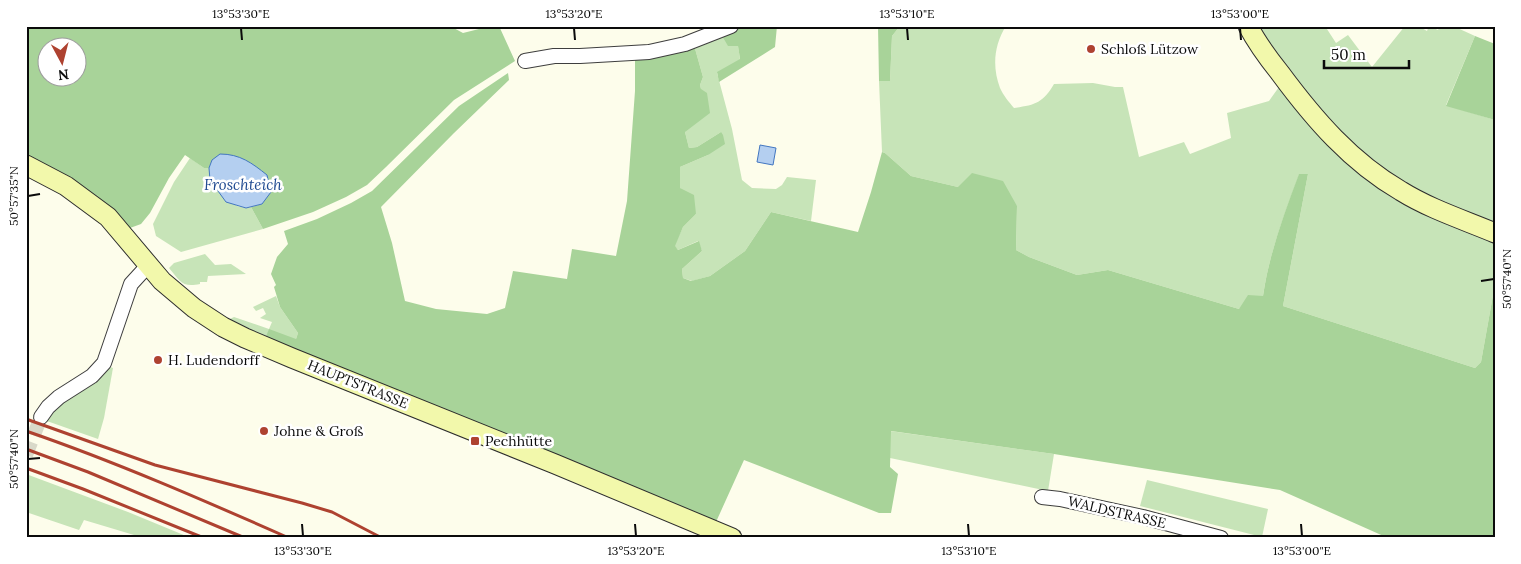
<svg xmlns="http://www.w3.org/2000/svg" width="1521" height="564" viewBox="0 0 1521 564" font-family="Lora,serif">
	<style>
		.green { fill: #c7e4b8 }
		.forest { fill: #a8d399; fill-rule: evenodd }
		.water { fill: #b4cff0; stroke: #4276c0 }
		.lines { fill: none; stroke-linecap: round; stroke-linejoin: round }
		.street-tunnel { stroke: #d9d9c9; stroke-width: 14; stroke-dasharray: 14 7; stroke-linecap: butt }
		.street-casing { stroke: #3e3e3e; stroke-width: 16 }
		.secondary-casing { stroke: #2d2d2d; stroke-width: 21 }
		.street { stroke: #fff; stroke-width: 14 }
		.secondary { stroke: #f2f8ab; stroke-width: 19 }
		.rail { stroke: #ae4230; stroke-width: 3 }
		.ticks { fill: none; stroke: #0b0b0b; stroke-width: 2 }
		.poi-dot { fill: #ae4230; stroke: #fff; stroke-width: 2 }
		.labels { text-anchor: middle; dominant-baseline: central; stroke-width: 5; stroke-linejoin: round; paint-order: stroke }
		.poi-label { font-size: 14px; fill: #0b0b0b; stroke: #fff; text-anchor: start }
		.street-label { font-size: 14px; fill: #0b0b0b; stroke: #fff }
		.water-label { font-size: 15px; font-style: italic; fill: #214b91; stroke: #fff }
		.neatline { fill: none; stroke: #0b0b0b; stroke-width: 2 }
		.ticks-label { font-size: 12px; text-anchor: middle; fill: #0b0b0b }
	</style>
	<rect width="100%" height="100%" fill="#fdfdeb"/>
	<g class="green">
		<path d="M 900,26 L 1006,26 C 994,45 992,67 1000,88 C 1003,95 1009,102 1014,108 C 1035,105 1043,103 1054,84 L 1093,83 L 1115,87 L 1123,87 L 1139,157 L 1184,142 L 1190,154 L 1231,138 L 1227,113 L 1269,101 L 1279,87 L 1319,135 L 1495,241 L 1495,284 L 1481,362 L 1475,368 L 1283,306 L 1308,174 L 1299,175 C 1284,215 1269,254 1263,296 L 1239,309 L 1108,270 L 1077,275 L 1029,257 L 1016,250 L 1017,206 L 958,187 L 911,176 L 885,153 L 882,152 L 879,81 L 890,81 L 892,36 Z"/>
		<polygon points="1253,26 1325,26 1336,43 1348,35 1372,67 1405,26 1418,26 1427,31 1429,26 1438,30 1440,26 1453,26 1475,36 1446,105 1495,120 1495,227 1423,198 1348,147"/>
		<polygon points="721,34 738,45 740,60 717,73 732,129 742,180 752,188 776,189 782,185 787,177 816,180 811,221 771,212 745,251 710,276 692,281 683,278 682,269 702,251 698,241 678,250 674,246 683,227 696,214 680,188 680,167 708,155 721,132 697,147 689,148 685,132 701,89 700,85 703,77 694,45"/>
		<polygon points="190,158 204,168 209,168 210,180 237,206 246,208 251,207 263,229 181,252 156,236 153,224 174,182"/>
		<path d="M 205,254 L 215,265 L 231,264 L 246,274 L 208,276 L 207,282 L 200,282 L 200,284 C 182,288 180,281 169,268 L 174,263 Z"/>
		<polygon points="276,296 280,307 298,333 296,339 265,339 237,326 230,319 234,317 269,329 272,322 260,318 266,314 263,308 256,311 253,307"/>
		<polygon points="107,366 113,368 104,418 98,439 44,420 47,414"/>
		<polygon points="890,431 1054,454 1048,491 890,458"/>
		<polygon points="26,474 128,512 191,538 144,538 84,520 79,530 26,512"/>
		<polygon points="1147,480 1268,509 1262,537 1140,506"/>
	</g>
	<g class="forest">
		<path d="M 26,26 L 450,26 L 463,33 L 491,26 L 499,26 L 515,61 L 454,100 L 386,167 L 367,185 L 346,197 L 313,212 L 263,229 L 251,207 L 262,204 L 212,160 L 209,168 L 204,168 L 185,155 L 169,178 L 150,213 L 141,224 L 130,228 C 99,199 64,174 26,155 ZM 48,48 L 78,48 L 78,78 L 48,78 Z"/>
		<polygon points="741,26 777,26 775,47 719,82 717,72 740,59 738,46 728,46 721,34"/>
		<polygon points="878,26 900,26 892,36 890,81 879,81"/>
		<polygon points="1475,36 1495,44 1495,120 1446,106"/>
		<path d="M 694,45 L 703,77 L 700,85 L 701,89 L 707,93 L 710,113 L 685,132 L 689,148 L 697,147 L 721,132 L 723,135 L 725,144 L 708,155 L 680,167 L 680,188 L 694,195 L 696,214 L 683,227 L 675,246 L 678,250 L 699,241 L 702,251 L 682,269 L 683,278 L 691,281 L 710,276 L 745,251 L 771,212 L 858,232 L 871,192 L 882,152 L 885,153 L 911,176 L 958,187 L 972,173 L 1003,181 L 1017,206 L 1016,250 L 1029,257 L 1077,275 L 1108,270 L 1239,309 L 1248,295 L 1263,296 C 1269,254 1284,214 1299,174 L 1308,174 L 1283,306 L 1475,368 L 1481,362 L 1495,284 L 1495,538 L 1388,538 L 1280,490 L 1054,454 L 891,431 L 890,467 L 898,474 L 891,513 L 879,513 L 744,460 L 716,522 L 265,339 L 269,329 L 296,339 L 298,333 L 280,307 L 274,287 L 276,285 L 271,274 L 277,257 L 288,244 L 284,231 L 317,219 L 351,203 L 372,191 L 459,106 L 508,73 L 509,80 L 454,133 L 381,207 L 392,243 L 405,301 L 436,309 L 487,314 L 505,308 L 513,271 L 567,279 L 572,249 L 616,256 L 627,201 L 635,91 L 635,57 Z"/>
	</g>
	<g class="water">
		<polygon points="760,145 776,148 773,165 757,162"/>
		<path d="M 220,154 C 240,154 252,163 267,175 L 271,192 L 262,204 L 246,208 L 226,202 L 210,180 L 209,168 L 212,160 Z"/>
	</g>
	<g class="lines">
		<polyline class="street-tunnel" points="26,455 41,417"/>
		<defs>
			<g id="street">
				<polyline points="525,61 554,56 580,56 649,52 685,44 731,26"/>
				<polyline points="41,417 48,407 59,397 92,376 104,363 131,284 142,272 150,267"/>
				<polyline points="1042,497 1060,499 1143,517 1221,538"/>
			</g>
			<g id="secondary">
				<path d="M 1248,26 C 1257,43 1268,58 1280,73 C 1314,119 1351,162 1401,191 C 1430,209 1464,220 1495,233"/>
				<polyline points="26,165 66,186 108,217 162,281 194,308 223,327 245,338 292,358 555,464 732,538"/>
			</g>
		</defs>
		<use href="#street" class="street-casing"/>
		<use href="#secondary" class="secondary-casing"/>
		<use href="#street" class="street"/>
		<use href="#secondary" class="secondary"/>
		<g class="rail">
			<polyline points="26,419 155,465 302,503 332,512 382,538"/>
			<path d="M 26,431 C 116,462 203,500 289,538"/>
			<polyline points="26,449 88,472 245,538"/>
			<polyline points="26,468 83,489 204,538"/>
		</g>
	</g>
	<path class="ticks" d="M 241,28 L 242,40M 574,28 L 575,40M 907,28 L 908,40M 1240,28 L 1241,40M 28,196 L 40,194M 1481,281 L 1494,279M 28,459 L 40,458M 302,524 L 303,536M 635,524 L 636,536M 968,524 L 969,536M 1301,524 L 1302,536"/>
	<g class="poi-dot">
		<circle cx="1091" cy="49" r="5"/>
		<circle cx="158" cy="360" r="5"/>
		<circle cx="264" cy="431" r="5"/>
		<rect x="470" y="436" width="10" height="10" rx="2.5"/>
	</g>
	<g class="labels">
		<g class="poi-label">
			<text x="1101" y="49">Schloß Lützow</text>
			<text x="168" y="360">H. Ludendorff</text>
			<text x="274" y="431">Johne &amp; Groß</text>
			<text x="485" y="441">Pechhütte</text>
		</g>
		<g class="street-label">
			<text transform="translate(358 384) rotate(22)">HAUPTSTRASSE</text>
			<text transform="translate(1117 512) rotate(13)">WALDSTRASSE</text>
		</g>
		<g class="water-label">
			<text x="243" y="184">Froschteich</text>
		</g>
	</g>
	<rect width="1521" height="564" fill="none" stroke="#ffffff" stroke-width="55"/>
	<g transform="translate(62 62) rotate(173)"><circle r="24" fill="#ffffff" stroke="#9d9d9d"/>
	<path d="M0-4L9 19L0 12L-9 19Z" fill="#ae4230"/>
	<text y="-8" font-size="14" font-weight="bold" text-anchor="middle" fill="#0b0b0b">N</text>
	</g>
	<path d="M1324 60v8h85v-8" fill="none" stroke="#0b0b0b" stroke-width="2.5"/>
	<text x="1331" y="60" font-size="15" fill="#0b0b0b" stroke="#ffffff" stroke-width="4" paint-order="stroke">50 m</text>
	<rect x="28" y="28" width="1466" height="508" class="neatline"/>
	<g class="ticks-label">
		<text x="241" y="18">13°53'30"E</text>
		<text x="574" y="18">13°53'20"E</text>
		<text x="907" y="18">13°53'10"E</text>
		<text x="1240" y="18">13°53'00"E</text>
		<text transform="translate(14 196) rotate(-90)" y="4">50°57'35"N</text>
		<text transform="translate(1507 279) rotate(-90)" y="4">50°57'40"N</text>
		<text transform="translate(14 459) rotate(-90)" y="4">50°57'40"N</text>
		<text x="303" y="555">13°53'30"E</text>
		<text x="636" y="555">13°53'20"E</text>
		<text x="969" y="555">13°53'10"E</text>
		<text x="1302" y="555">13°53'00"E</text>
	</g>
</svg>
